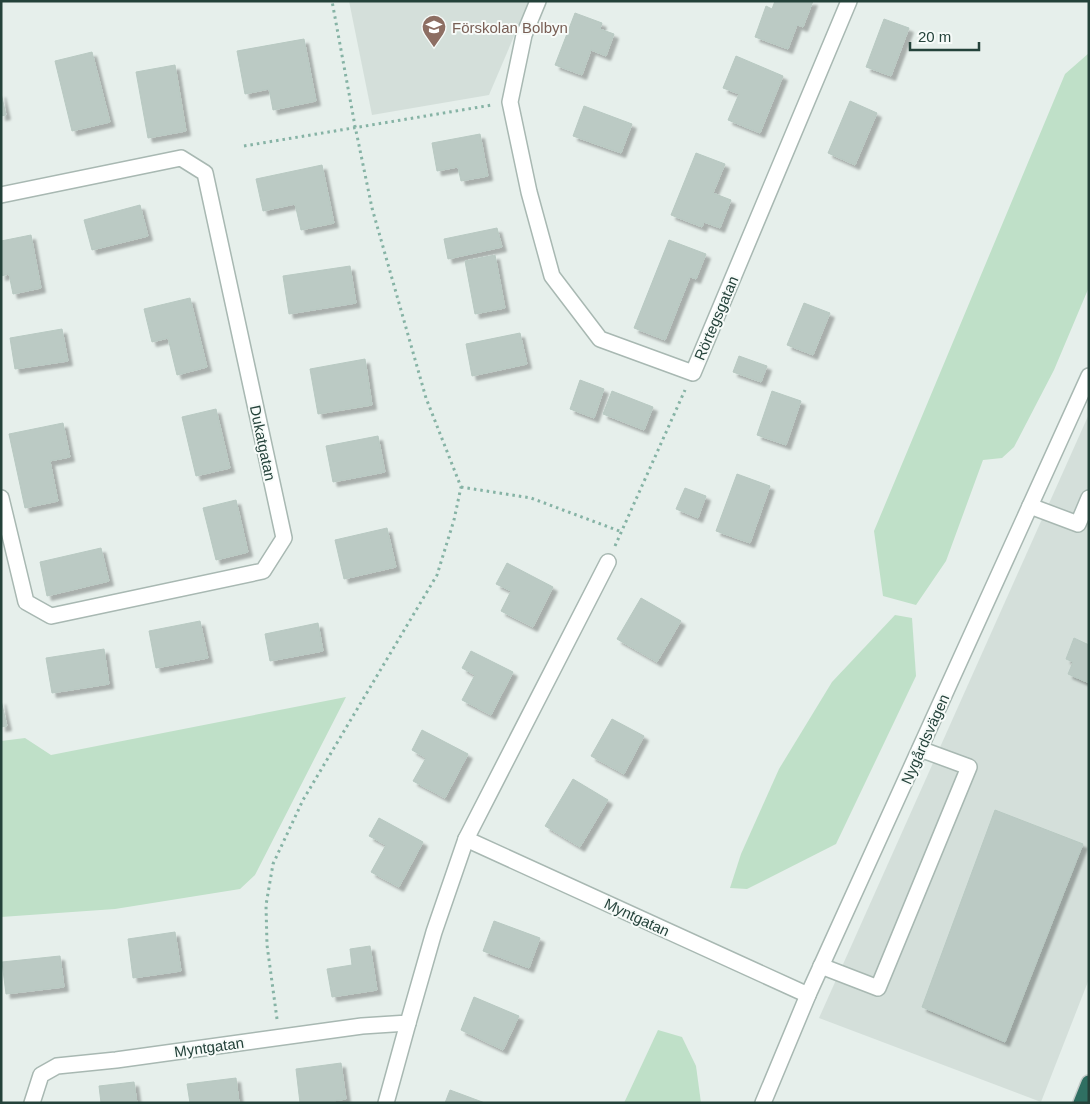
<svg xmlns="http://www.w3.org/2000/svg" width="1090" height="1104" viewBox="0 0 1090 1104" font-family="Arial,sans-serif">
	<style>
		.built { fill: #d4dfda }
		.green { fill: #bfe0c8 }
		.building { fill: #bbcac4; stroke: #b8c9c2; filter: url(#shadow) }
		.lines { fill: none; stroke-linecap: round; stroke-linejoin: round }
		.minor-casing { stroke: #a8b8b2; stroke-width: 18 }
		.highway-casing { stroke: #c2cac8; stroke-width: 18 }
		.path { stroke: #86b3a5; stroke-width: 3; stroke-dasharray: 2.5 4; stroke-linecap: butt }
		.minor { stroke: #fff; stroke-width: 15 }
		.highway { stroke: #2f6f62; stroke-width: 15 }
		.labels { text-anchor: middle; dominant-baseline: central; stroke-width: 4; stroke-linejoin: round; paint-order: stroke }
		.education-label { font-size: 15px; fill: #785e54; stroke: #f7fbf9; text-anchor: start }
		.street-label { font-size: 15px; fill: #24423a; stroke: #f7fbf9 }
	</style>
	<defs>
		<filter id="shadow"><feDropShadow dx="4.5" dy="4.5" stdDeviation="1" flood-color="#0004"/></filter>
	</defs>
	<rect width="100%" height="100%" fill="#e6efeb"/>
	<g class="built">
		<polygon points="349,1 529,1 489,95 372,115"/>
		<polygon points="1089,414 1089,979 1041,1102 819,1018"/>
	</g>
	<g class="green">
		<polygon points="1089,53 1089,287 1054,370 1014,447 1002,458 983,460 946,561 916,605 883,596 874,531 1065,74"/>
		<polygon points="895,615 912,618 916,676 836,844 747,889 730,888 741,854 779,769 832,682"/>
		<polygon points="346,697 255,875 240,889 115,909 1,917 1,741 25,738 51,755"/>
		<polygon points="658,1030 682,1037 696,1066 701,1103 624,1103"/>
	</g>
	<g class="building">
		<polygon points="775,1 813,1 803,27 797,25 788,49 755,37 766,6 772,9"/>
		<polygon points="575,13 602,23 600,29 614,34 606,56 591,50 582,75 555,65"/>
		<polygon points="884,19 909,28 891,76 866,67"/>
		<polygon points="304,39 316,101 273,110 269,89 245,94 237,51"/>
		<polygon points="92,52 110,122 72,131 55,61"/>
		<polygon points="736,56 783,76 760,133 728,120 739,94 723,88"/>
		<polygon points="175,65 186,131 148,138 136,72"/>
		<polygon points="1,93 6,115 1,116"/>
		<polygon points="850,101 877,113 855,165 828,153"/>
		<polygon points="584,106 632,124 621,153 573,136"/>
		<polygon points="480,134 488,176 461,181 458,167 437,171 432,143"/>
		<polygon points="696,153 725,164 713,193 731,200 720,228 704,222 702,227 671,215"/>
		<polygon points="322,165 334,223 301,230 295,204 263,211 256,179"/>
		<polygon points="140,205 148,236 92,250 84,220"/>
		<polygon points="497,228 502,247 448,259 444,239"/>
		<polygon points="31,235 41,288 13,294 9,274 1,276 1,241"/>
		<polygon points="669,240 706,254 696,279 690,277 665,340 634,328"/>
		<polygon points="495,255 505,308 475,314 465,261"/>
		<polygon points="350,266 356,303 289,314 283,276"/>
		<polygon points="190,298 207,367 177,375 168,338 152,342 144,309"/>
		<polygon points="804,303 830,313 813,355 787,345"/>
		<polygon points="62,329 68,361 15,369 10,338"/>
		<polygon points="520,333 527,364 472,376 466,344"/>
		<polygon points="739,356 767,366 761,382 733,372"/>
		<polygon points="365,359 372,405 318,414 310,369"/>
		<polygon points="580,380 604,389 594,418 570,409"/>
		<polygon points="612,391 653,407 644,430 603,414"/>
		<polygon points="772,391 801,401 786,445 757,435"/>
		<polygon points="216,409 230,468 196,476 182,417"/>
		<polygon points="63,423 70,457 50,461 58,501 25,508 9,434"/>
		<polygon points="378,436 385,472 333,482 326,446"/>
		<polygon points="737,474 770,486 750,543 716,531"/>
		<polygon points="685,488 706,496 698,518 676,509"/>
		<polygon points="236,500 248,552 216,560 203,508"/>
		<polygon points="387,528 396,567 344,579 335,540"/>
		<polygon points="101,548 109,581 47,596 40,562"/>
		<polygon points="507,563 553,587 533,627 501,611 511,591 496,584"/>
		<polygon points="641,598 681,621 657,662 617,639"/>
		<polygon points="200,621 208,658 156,668 149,631"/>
		<polygon points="318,623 323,651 270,661 265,634"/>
		<polygon points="1074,638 1089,645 1089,683 1068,674 1073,662 1066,659"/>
		<polygon points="104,649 109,684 52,693 46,658"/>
		<polygon points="471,651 513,672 491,715 462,700 475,675 462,668"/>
		<polygon points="1,700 7,726 1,727"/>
		<polygon points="612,719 644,736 624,774 591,756"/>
		<polygon points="422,730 468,754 445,798 413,781 426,758 412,750"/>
		<polygon points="573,779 608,800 580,847 545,826"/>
		<polygon points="995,810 1083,844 1005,1042 922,1007"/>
		<polygon points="379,818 423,842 399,887 371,872 386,845 369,836"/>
		<polygon points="494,921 540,938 529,968 483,951"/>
		<polygon points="175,932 181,971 133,978 128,939"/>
		<polygon points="370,946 377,990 332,997 327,969 352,965 350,949"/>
		<polygon points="60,956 64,987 6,994 2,962"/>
		<polygon points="474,997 519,1016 503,1050 461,1030"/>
		<polygon points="341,1063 346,1099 320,1103 300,1103 296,1069"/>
		<polygon points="236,1078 239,1103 190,1103 187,1084"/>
		<polygon points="134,1082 137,1103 101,1103 99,1086"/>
		<polygon points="450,1090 485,1103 445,1103"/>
	</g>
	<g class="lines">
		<defs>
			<g id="minor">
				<polyline points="538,1 524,35 510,102 529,192 552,276 600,339 693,373 849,1"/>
				<polyline points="1,195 181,158 205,173 284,538 263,571 51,616 26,602 1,498"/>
				<polyline points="1030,506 1078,524 1089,498"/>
				<polyline points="466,839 808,995"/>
				<polyline points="821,966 878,988 969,767 920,749"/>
				<polyline points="32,1103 41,1075 57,1066 116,1060 362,1026 408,1023 434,932 466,839 608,562"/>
				<polyline points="386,1103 408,1023"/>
				<polyline points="763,1103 808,995 1089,376"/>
			</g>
			<polyline id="highway" points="1081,1103 1089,1083"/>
		</defs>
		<use href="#minor" class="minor-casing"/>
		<use href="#highway" class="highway-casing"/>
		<g class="path">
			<polyline points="244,146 492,105"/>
			<polyline points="461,487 531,498 622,532"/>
			<polyline points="615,546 685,390"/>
			<polyline points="277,1019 267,945 266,905 273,864 303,800 437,575 454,520 461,487 426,398 372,208 355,126 332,1"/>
		</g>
		<use href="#minor" class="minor"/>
		<use href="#highway" class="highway"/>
	</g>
	<defs>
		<symbol id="school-pin" viewBox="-11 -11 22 30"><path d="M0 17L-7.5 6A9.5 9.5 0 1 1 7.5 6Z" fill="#8d6e63" stroke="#f7fbf9"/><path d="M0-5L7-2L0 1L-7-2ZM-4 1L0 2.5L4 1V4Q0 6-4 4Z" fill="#fff"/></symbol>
	</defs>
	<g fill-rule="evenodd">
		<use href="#school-pin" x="420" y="13" width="28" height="38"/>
	</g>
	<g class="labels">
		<g class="education-label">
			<text x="452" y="27">Förskolan Bolbyn</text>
		</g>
		<g class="street-label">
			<text transform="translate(716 318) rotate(-67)">Rörtegsgatan</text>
			<text transform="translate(263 443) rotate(78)">Dukatgatan</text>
			<text transform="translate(925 739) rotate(-66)">Nygårdsvägen</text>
			<text transform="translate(637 917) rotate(25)">Myntgatan</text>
			<text transform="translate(209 1047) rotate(-8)">Myntgatan</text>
		</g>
	</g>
	<rect width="1090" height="1104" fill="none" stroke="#24423a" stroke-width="5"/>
	<path d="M910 42v8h69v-8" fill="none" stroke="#24423a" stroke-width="2.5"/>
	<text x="918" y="42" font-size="15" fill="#24423a" stroke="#f7fbf9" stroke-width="4" paint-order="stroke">20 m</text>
</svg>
